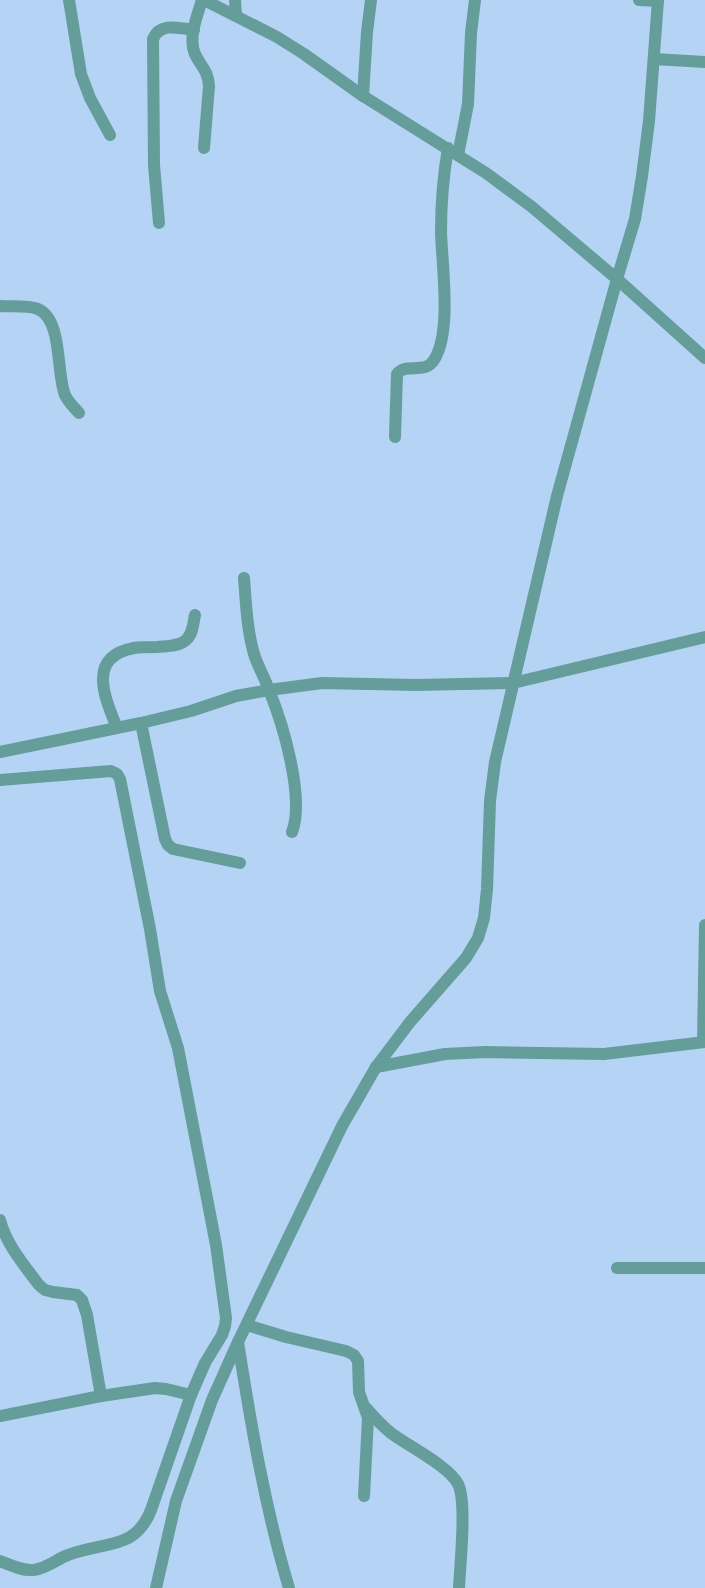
<svg xmlns="http://www.w3.org/2000/svg" width="705" height="1588" viewBox="0 0 705 1588" font-family="Rubik,sans-serif">
	<style>
		.lines { fill: none; stroke-linecap: round; stroke-linejoin: round }
		.minor { stroke: #649d9a; stroke-width: 12 }
	</style>
	<rect width="100%" height="100%" fill="#b4d3f5"/>
	<g class="lines">
		<g class="minor">
			<polyline points="69,0 81,74 90,98 110,135"/>
			<path d="M 202,0 C 197,16 188,38 195,54 C 201,67 208,70 209,86 L 204,148"/>
			<polyline points="204,0 277,37 304,54 363,96 486,173 532,207 617,279 705,358"/>
			<polyline points="235,0 236,15"/>
			<polyline points="639,0 658,1"/>
			<polyline points="654,59 705,62"/>
			<polyline points="363,96 367,32 371,0"/>
			<polyline points="458,155 468,104 471,33 475,0"/>
			<path d="M 159,223 L 154,165 L 153,39 C 160,22 179,28 194,30"/>
			<path d="M 0,306 C 12,307 27,305 38,309 C 63,320 56,373 65,395 C 68,402 74,407 79,413"/>
			<path d="M 395,437 L 397,374 C 406,362 425,375 434,360 C 452,332 442,266 441,232 C 441,204 443,177 448,148"/>
			<path d="M 244,578 C 246,604 247,630 254,654 C 258,667 265,678 269,690 C 283,724 305,798 292,832"/>
			<polyline points="141,723 165,839 168,845 173,849 240,863"/>
			<path d="M 117,728 C 105,698 86,657 134,648 C 141,647 149,647 157,647 C 166,646 178,647 186,640 C 193,634 193,624 195,615"/>
			<polyline points="0,752 141,723 191,711 236,696 269,690 322,683 416,685 513,683 705,637"/>
			<path d="M 0,780 L 111,771 L 117,774 L 120,779 L 150,929 L 160,991 L 178,1048 L 216,1245 L 226,1318 L 225,1326 L 222,1335 L 205,1363 L 191,1395 L 151,1510 C 135,1551 104,1541 68,1555 C 57,1559 46,1569 33,1570 C 22,1571 10,1565 0,1561"/>
			<polyline points="703,1042 705,925"/>
			<polyline points="376,1067 445,1054 485,1052 604,1054 705,1042"/>
			<path d="M 0,1220 C 6,1244 24,1265 39,1285 L 45,1290 L 53,1292 L 77,1295 L 82,1300 L 87,1315 L 101,1396"/>
			<polyline points="617,1268 705,1268"/>
			<polyline points="247,1325 286,1337 346,1351 354,1355 358,1361 359,1392 368,1418 364,1496"/>
			<path d="M 238,1342 C 251,1425 265,1508 289,1588"/>
			<path d="M 366,1408 C 374,1417 382,1426 391,1433 C 408,1446 449,1466 458,1484 C 467,1501 460,1566 459,1588"/>
			<polyline points="0,1416 101,1396 155,1388 166,1389 191,1395"/>
			<polyline points="156,1588 176,1501 212,1400 238,1342 342,1126 376,1067 410,1022 466,958 478,938 484,918 487,889 490,801 495,762 557,496 617,279 635,219 642,176 649,121 658,0"/>
		</g>
	</g>
</svg>
